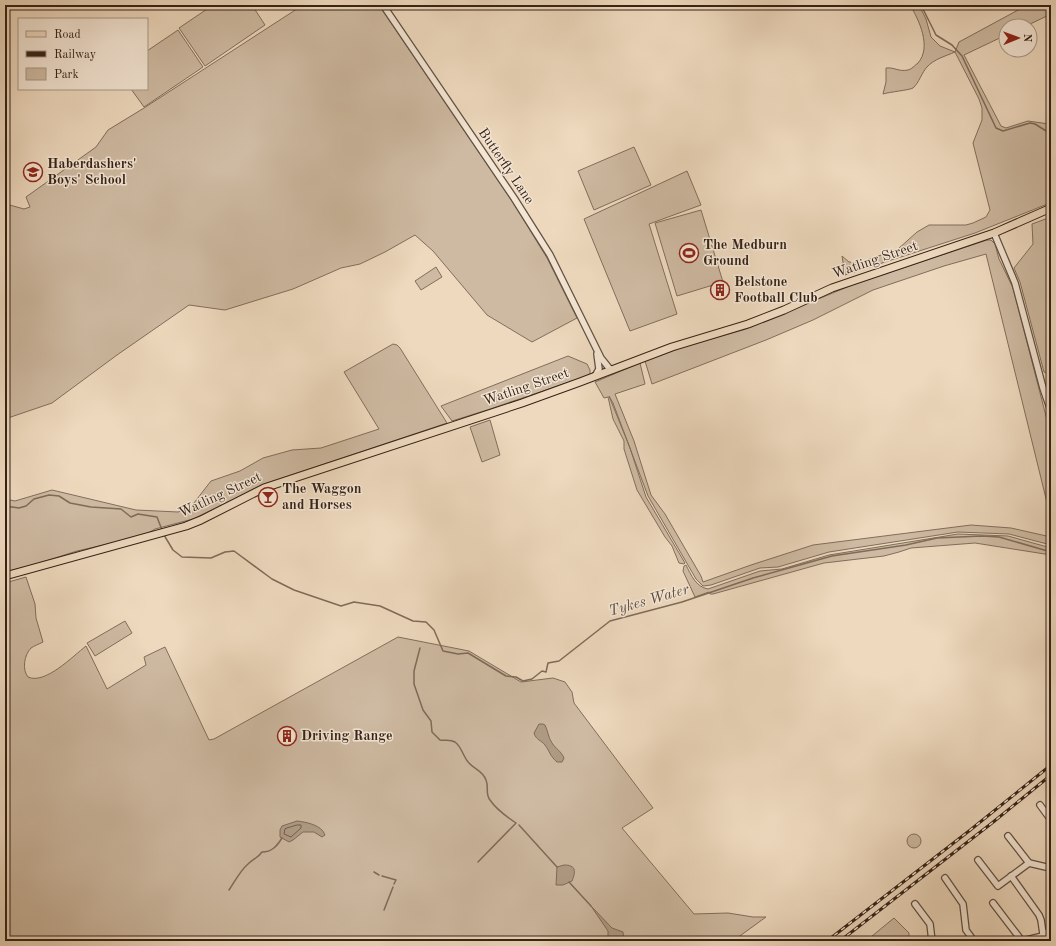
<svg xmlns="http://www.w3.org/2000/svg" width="1056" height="946" viewBox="0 0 1056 946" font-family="'Old Standard TT',serif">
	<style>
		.green { fill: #cebaa2; stroke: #816e5c }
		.water { fill: #af9b85; stroke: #7e6b59 }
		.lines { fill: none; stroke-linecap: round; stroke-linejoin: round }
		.shore { stroke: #725e4e; stroke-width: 1 }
		.stream { stroke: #7e6b59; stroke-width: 1.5 }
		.minor-casing { stroke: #625041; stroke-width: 8 }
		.major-casing { stroke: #342217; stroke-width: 9 }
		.minor { stroke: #f4e6d5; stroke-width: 5.5 }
		.major { stroke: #eed9be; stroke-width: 7 }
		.rail-casing { stroke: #342217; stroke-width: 3 }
		.rail { stroke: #f4e6d5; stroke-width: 1.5; stroke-dasharray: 4.5; stroke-linecap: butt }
		.labels { text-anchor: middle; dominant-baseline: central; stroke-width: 3; stroke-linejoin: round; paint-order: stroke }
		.poi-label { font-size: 14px; font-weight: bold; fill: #342217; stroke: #f4e6d5; text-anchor: start }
		.street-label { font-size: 14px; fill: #342217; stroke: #f4e6d5 }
		.water-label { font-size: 15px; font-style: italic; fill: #5f4c3e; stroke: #f4e6d5 }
	</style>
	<rect width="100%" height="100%" fill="#eed9be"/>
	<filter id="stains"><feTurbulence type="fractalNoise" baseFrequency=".005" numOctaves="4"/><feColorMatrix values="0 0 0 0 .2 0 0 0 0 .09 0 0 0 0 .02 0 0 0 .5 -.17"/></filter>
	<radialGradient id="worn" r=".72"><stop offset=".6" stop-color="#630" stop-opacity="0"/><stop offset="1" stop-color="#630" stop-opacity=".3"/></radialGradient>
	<g class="green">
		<polygon points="213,5 252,5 265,25 205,66 179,28"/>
		<polygon points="303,5 379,5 514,204 547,258 577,318 532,342 487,315 433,251 415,235 385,252 360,264 341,268 293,289 225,310 189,305 117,355 52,403 5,419 5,205 6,204 24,209 30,207 26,197 96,147 108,130 144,108"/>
		<path d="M 910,5 L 919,5 L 926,19 L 931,37 L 940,46 L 955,52 L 959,42 L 1020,9 L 1032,5 L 1051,5 L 1051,14 L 1026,26 L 1006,26 L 1006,35 L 964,55 L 1001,126 L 1006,128 L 1028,121 L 1049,124 L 1051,129 L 1051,200 L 1050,203 L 975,233 L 845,275 L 842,256 L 849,262 L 859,263 L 898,249 L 917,232 L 929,225 L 966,225 L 973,223 L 986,217 L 990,210 L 973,143 L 982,120 L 982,108 L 979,99 L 955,52 C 946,56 934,59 927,67 C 922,72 919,83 913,88 C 910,90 889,92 883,94 L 886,82 L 886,68 C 894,67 899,72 908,70 C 912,69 914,66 918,63 C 932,47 919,20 910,5 Z"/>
		<polygon points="178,30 203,67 144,107 131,89 147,89 147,51"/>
		<polygon points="634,147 651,185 594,210 578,171"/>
		<polygon points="687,171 701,205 649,224 677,314 630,331 584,219"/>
		<polygon points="701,210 723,282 677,296 655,223"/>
		<polygon points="1051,217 1051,375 1044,372 1020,282 1014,268 1033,244 1032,224"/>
		<polygon points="987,240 991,240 995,244 999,259 1013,288 1047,420 1051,420 1051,519 986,254 944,266 873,290 813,320 766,340 652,384 645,361 683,347 746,329 852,285"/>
		<polygon points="436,267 442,277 421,290 415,281"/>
		<polygon points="393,344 397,345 400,348 447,423 267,483 193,519 155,529 143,536 77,551 33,565 5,572 5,499 15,501 52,490 136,510 178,512 190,508 211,481 240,471 263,458 292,450 321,448 379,429 344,372"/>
		<polygon points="568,356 587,364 590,370 590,375 487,410 452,421 441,406"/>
		<polygon points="640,363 645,384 615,394 634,441 651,495 665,514 701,576 703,582 751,565 813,545 971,525 1011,528 1051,537 1051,545 1009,534 958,532 829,552 778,567 760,568 711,585 703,586 696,579 648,496 613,403 609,396 630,448 646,497 685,563 684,564 679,563 672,546 665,537 637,490 624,449 624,441 613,419 608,397 604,398 595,382"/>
		<polygon points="490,420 500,455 482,462 470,427"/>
		<path d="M 958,534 L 1008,536 L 1051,548 L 1051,555 L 975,543 L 911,548 L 899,552 L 884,556 L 824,563 L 713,594 L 710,594 L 709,592 L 695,597 L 683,571 L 684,566 L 686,565 C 691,575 696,587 708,589 L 760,571 L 782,569 L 829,555 Z"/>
		<path d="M 26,577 L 35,604 L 36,618 L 43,642 C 39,644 34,646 31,648 C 24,655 22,670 28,677 C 45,685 73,656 86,646 L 107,689 L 146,665 L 144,657 L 165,647 L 209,740 L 214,739 L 398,637 L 469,651 L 521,682 L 553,678 L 565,682 L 572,692 L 574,703 L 653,808 L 622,828 L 694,914 L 728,913 L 753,917 L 766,917 L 733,941 L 5,941 L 5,583 Z"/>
		<polygon points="125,621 132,633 95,656 87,643"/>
		<circle cx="914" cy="841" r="7"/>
		<polygon points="894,918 909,933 909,941 866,941"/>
	</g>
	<g class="water">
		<path d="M 539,724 L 543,724 L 545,725 C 548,731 548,737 552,743 C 556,749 561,751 564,758 L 562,762 L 557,762 C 550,756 550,752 545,745 C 541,740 536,740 534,733 Z"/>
		<path d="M 297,821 C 306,822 322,825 325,835 L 322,837 L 314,832 L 303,832 L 293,840 L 289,842 L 280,837 L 280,830 L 282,826 Z"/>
		<path d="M 564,865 C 576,865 576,871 572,881 L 563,885 L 556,885 L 557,867 Z"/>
		<polygon points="591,906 612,928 623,932 624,941 611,941 608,937 608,931"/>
	</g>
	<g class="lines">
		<polygon class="shore" points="297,825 301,825 301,828 291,837 284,834 285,829"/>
		<g class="stream">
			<polyline points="921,5 936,35 952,45 962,56 996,128 1003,131 1030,123 1035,124 1051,134"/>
			<polyline points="5,506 19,508 26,506 34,499 49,495 59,496 70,503 91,507 121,509 131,517 138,514 157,517 162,530"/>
			<polyline points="164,535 173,550 182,557 211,558 225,552 234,551 272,579 294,590 341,606 354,602 380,606 413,621 426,622 434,630 443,651 458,654 468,653 506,676 516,677 523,681 532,679 542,671 546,672 548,663 559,661 610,621 682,602 753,578 832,556 906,545 937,538 982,536 999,537 1051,552"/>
			<path d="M 420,648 L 414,671 L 414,684 L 423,710 L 431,721 L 432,732 L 440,740 C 445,741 450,739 455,742 C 462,747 463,757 469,763 C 474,769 483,771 486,780 C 489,787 485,794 490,800 C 496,809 507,817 516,823 L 478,862"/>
			<polyline points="519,825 557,867"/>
			<polyline points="374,872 379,875"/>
			<polyline points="382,876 396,880 394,884"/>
			<polyline points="569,882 591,906"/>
			<path d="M 229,890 C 235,881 240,871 248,864 C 253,859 258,858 262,852 C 272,852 277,846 282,838"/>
			<polyline points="384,910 393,887"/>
		</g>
		<defs>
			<g id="minor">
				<polyline points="383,5 514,198 550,255 601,358 609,368 612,370"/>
				<polyline points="994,233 1015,283 1043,388 1051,411"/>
				<polyline points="595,376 599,369 597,354"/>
				<polyline points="1040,805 1051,820"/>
				<polyline points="1008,836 1029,863"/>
				<polyline points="978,860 998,886 1029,863 1046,867 1051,865"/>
				<polyline points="1011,876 1039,915 1041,920 1044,941"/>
				<polyline points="945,878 963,904 966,930 974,941"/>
				<polyline points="993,903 1022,941"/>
				<polyline points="915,904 930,924 932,941"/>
				<polyline points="1043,933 1051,932"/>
				<polyline points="1022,941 1043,936"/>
			</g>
			<polyline id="major" points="5,576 186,526 201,520 264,488 522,403 580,382 672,347 748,324 784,310 832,288 994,233 1051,208"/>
		</defs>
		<use href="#minor" class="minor-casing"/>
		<use href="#major" class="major-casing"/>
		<use href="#minor" class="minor"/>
		<use href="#major" class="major"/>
		<defs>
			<g id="rail">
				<polyline points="827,941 969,831 1051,765"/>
				<polyline points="840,941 992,823 1051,775"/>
			</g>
		</defs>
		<use href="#rail" class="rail-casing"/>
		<use href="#rail" class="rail"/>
	</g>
	<defs>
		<symbol id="school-ring" viewBox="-11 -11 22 22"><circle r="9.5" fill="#f4e6d5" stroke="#8f2418" stroke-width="1.5"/><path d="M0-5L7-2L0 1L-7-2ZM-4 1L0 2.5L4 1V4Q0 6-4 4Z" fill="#8f2418"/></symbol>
		<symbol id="stadium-ring" viewBox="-11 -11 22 22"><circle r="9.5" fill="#f4e6d5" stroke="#8f2418" stroke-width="1.5"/><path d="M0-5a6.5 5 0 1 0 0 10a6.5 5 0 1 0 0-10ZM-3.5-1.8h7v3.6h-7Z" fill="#8f2418"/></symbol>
		<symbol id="building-ring" viewBox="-11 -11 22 22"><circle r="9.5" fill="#f4e6d5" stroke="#8f2418" stroke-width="1.5"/><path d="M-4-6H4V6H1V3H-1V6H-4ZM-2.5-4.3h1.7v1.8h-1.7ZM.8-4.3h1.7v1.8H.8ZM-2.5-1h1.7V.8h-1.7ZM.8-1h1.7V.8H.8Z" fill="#8f2418"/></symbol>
		<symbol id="bar-ring" viewBox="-11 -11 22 22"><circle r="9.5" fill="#f4e6d5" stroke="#8f2418" stroke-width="1.5"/><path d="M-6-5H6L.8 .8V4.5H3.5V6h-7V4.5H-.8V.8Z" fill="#8f2418"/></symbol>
	</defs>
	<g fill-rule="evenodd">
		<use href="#school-ring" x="22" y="161" width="22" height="22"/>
		<use href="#stadium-ring" x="678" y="242" width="22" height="22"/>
		<use href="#building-ring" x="709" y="279" width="22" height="22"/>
		<use href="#bar-ring" x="257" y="486" width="22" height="22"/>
		<use href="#building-ring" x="276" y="725" width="22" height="22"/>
	</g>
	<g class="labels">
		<g class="poi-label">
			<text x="47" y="164">Haberdashers'<tspan x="47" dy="16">Boys' School</tspan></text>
			<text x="703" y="245">The Medburn<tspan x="703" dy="16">Ground</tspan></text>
			<text x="734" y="282">Belstone<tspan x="734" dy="16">Football Club</tspan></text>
			<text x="282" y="489">The Waggon<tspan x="282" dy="16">and Horses</tspan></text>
			<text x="301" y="736">Driving Range</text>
		</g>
		<g class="street-label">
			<text transform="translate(506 166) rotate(56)">Butterfly Lane</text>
			<text transform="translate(875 260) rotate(-19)">Watling Street</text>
			<text transform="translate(526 387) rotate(-19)">Watling Street</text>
			<text transform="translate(220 495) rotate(-25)">Watling Street</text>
		</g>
		<g class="water-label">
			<text transform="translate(649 601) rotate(-16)">Tykes Water</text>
		</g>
	</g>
	<rect width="1056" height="946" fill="none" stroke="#eed9be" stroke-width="20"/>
	<rect x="6" y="6" width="1044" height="934" fill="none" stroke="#342217" stroke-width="2"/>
	<rect x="10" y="10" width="1036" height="926" fill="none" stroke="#342217"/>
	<rect x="18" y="18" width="130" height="72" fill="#f4e6d5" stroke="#a79889"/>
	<rect x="26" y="31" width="20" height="6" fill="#eed9be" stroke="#a79889"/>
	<text x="54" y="38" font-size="12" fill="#342217">Road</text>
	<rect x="26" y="51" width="20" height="6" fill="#342217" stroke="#a79889"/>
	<text x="54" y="58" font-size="12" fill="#342217">Railway</text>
	<rect x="26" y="68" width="20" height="12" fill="#cebaa2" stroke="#a79889"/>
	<text x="54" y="78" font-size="12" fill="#342217">Park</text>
	<g transform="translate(1018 38) rotate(89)"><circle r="19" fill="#f4e6d5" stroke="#a79889"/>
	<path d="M0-3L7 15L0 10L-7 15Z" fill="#8f2418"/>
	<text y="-6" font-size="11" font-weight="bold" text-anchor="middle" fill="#342217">N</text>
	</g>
	<rect width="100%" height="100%" filter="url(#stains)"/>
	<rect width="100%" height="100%" fill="url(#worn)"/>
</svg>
